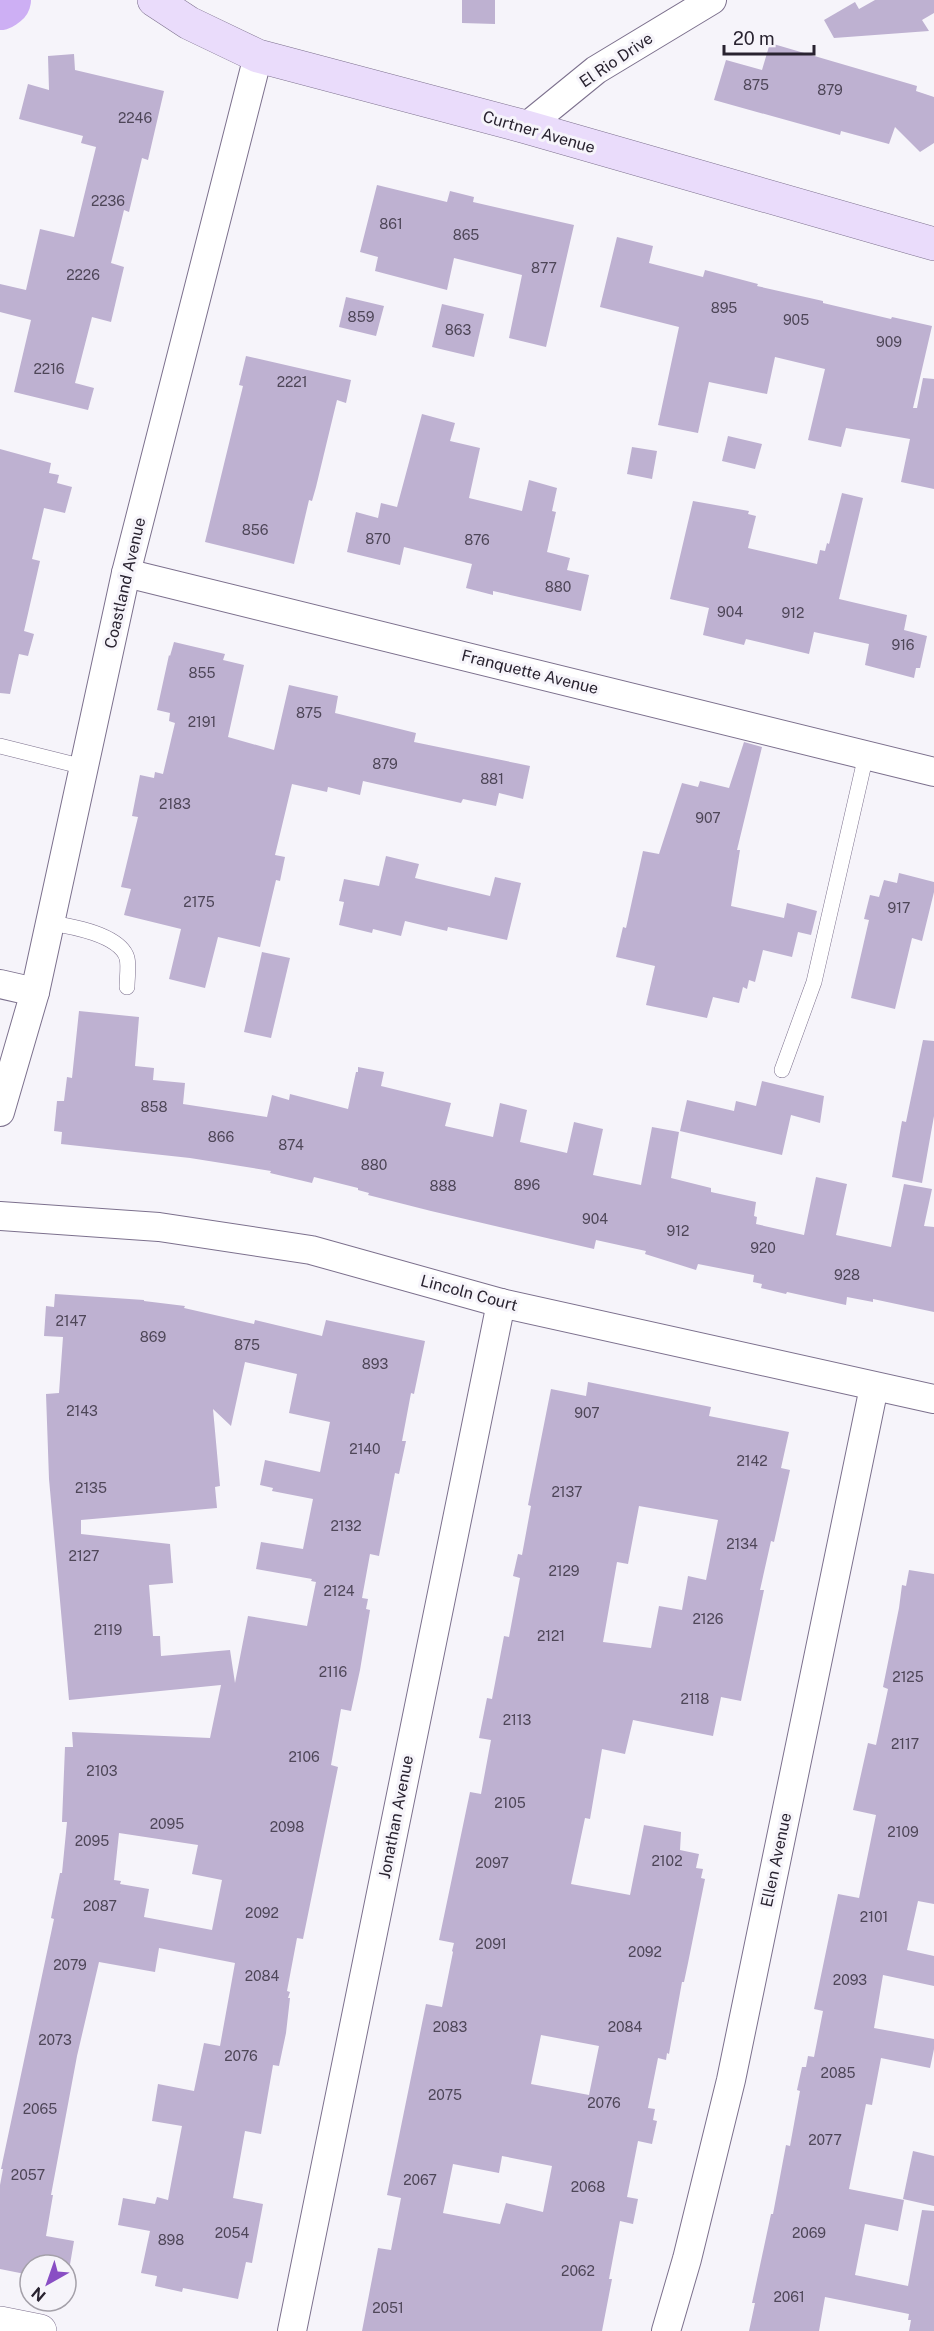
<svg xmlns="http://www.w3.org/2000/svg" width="934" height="2331" viewBox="0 0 934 2331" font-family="'Public Sans',sans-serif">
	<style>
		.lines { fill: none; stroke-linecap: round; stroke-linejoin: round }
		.river { stroke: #cdaff4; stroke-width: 54 }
		.building { fill: #beb1d1; fill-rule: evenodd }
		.service-casing { stroke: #7c708d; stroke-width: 16 }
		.minor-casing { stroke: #7c708d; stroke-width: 30 }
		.tertiary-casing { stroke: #7c708d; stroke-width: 34 }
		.secondary-casing { stroke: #7c708d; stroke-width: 34 }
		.service { stroke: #fff; stroke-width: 15 }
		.minor { stroke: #fff; stroke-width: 28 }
		.tertiary { stroke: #fff; stroke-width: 33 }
		.secondary { stroke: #eadcfb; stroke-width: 33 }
		.labels { text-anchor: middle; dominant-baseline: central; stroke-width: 6; stroke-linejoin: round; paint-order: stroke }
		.number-label { font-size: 14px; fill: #4e4658 }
		.street-label { font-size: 16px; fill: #292330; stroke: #f6f4fa }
	</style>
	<rect width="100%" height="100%" fill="#f6f4fa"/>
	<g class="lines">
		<polyline class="river" points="0,3 4,0"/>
	</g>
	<g class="building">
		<polygon points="462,0 495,0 495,24 462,23"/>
		<polygon points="875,0 934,0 934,13 922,20 929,31 834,38 824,20 855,2 859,9"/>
		<polygon points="770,43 917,86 916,91 934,97 934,143 920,152 895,127 889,144 841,131 840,135 714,100 726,60 762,70"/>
		<polygon points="74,54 75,70 164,91 148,160 142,158 129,212 124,210 111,263 124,267 111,322 92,317 75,383 94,388 88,410 14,392 31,320 0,312 0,284 26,290 40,229 74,237 96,147 81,143 83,136 19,119 28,84 49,90 48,56"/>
		<polygon points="377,185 447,202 450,191 474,197 473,202 574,225 546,347 509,338 522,275 454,258 447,290 375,271 378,257 360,252"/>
		<polygon points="617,237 653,246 649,263 703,277 705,270 758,284 757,286 823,301 823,303 891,319 892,317 932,326 913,408 917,408 923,378 934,379 934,489 901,482 910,439 846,428 841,447 808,440 825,369 775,357 767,394 709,382 698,433 658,425 679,327 600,307"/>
		<polygon points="346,297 384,306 376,336 339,327"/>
		<polygon points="442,304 484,314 474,357 432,347"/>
		<polygon points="246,356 351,380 346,403 337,400 316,487 312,501 309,500 294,564 205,542 243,386 239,385"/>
		<polygon points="422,414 455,423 450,441 480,448 469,498 522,511 529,480 557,488 552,511 556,512 547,552 570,558 567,570 589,575 581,611 493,591 493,595 466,588 472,564 404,547 400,565 347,552 356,512 378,518 381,503 397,507"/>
		<polygon points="728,436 762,444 755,469 722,461"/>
		<polygon points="632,447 657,451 652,479 627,474"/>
		<polygon points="0,449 51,463 49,473 59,475 57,483 72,487 65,513 44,508 32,559 40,561 24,631 34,634 28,656 19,654 10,694 0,693"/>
		<polygon points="842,493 863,498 839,599 907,615 904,630 927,636 920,668 916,668 914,678 865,665 869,644 814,632 809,654 746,639 744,645 703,635 709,608 670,599 693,501 749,511 748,514 756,516 748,548 817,564 820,550 825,551 827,543 829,544"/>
		<polygon points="174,642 225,654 223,660 244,665 228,737 274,750 289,685 338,696 335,713 416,733 414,742 530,766 523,799 499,793 496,806 463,799 461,803 363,781 360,795 328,787 327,792 292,784 275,855 285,857 280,881 276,880 260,947 218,937 205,988 169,979 181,929 124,915 131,889 121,887 138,817 132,816 140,775 154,778 155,772 163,774 175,723 169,721 170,713 157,710 169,655 170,656"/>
		<polygon points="744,742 762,747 737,850 740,850 731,906 784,918 787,903 817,911 811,935 798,932 792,957 763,950 755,982 749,980 747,989 743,987 739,1003 713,997 707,1018 646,1005 655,966 616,957 623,927 626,928 643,851 659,854 682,783 698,787 700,781 729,788"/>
		<polygon points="386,856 419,864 415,878 490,896 495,877 521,883 507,940 448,927 447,931 405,921 401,936 373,929 372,933 339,925 344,902 339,901 344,879 379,886"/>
		<polygon points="899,873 934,882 934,892 922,941 912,938 895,1009 851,998 869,920 864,919 870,895 879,897 884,880 897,883"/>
		<polygon points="262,952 290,958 271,1038 244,1032"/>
		<polygon points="79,1011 139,1017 135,1066 154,1068 153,1080 185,1083 183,1104 267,1117 272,1095 289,1100 290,1094 348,1109 356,1072 358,1072 358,1067 384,1072 381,1086 451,1103 445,1126 493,1137 500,1103 527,1110 520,1142 567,1153 574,1122 603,1129 593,1175 641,1185 652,1127 679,1132 671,1178 711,1188 711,1192 756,1202 754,1216 757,1217 756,1224 804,1235 816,1177 847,1184 836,1235 891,1247 904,1184 932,1189 924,1226 934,1227 934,1312 873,1299 873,1302 847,1297 846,1305 787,1292 786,1294 761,1288 762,1284 753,1282 754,1275 698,1264 696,1270 645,1254 646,1251 596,1240 594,1249 431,1211 368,1195 369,1193 358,1190 358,1188 314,1177 312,1183 270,1173 271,1171 190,1158 61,1144 62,1132 54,1131 57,1101 64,1101 67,1077 72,1078"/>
		<polygon points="923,1040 934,1041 934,1116 922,1183 892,1177 902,1121 906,1122"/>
		<polygon points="762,1081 824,1096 820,1123 791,1115 782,1155 680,1131 687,1100 734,1111 736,1101 756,1106"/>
		<path d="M 55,1294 L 144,1300 L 144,1301 L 185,1306 L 184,1308 L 254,1324 L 255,1320 L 322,1336 L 326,1320 L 425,1341 L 414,1394 L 411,1393 L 402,1441 L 406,1441 L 399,1474 L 395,1473 L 379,1556 L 370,1554 L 362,1598 L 368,1599 L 366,1609 L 370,1610 L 360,1670 L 351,1711 L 341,1709 L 331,1765 L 338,1767 L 303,1939 L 297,1938 L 287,1991 L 290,1992 L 288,1998 L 290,1998 L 286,2033 L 279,2066 L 273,2065 L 261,2134 L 245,2131 L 233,2198 L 263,2204 L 252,2263 L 246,2262 L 238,2299 L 183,2288 L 182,2292 L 155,2286 L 157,2276 L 141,2273 L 150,2231 L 118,2225 L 123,2198 L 155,2204 L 157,2197 L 168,2200 L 182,2126 L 152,2121 L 158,2084 L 194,2091 L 204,2043 L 220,2046 L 235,1963 L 159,1948 L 155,1972 L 99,1962 L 77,2056 L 51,2195 L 53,2195 L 46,2236 L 74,2241 L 67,2282 L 66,2265 L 30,2265 L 30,2275 L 0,2269 L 0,2185 L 3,2169 L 1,2169 L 54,1919 L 51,1918 L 60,1873 L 62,1873 L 67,1822 L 62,1822 L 65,1747 L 73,1747 L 72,1732 L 210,1738 L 221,1685 L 69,1700 L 49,1479 L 46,1394 L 59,1393 L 63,1337 L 44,1336 L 46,1306 L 54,1307 ZM 245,1362 L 297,1374 L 289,1413 L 330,1422 L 320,1472 L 265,1460 L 260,1485 L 273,1488 L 272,1491 L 313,1499 L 303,1549 L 261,1542 L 256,1569 L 312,1579 L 311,1581 L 316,1582 L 307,1626 L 248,1616 L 235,1683 L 230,1650 L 161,1656 L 160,1636 L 153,1636 L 149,1585 L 173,1583 L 170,1544 L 81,1534 L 81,1520 L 217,1508 L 215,1487 L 220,1486 L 213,1409 L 231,1426 ZM 119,1833 L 198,1845 L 192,1874 L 222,1880 L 212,1930 L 144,1917 L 149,1889 L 120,1884 L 121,1881 L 114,1880 Z"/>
		<path d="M 588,1382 L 711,1407 L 709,1416 L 789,1432 L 781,1468 L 790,1470 L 774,1542 L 771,1541 L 760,1590 L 764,1590 L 741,1701 L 721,1697 L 713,1736 L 633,1720 L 625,1754 L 602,1749 L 590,1819 L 585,1818 L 571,1884 L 630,1895 L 644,1825 L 681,1832 L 680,1850 L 699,1854 L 696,1868 L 703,1869 L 701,1878 L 705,1879 L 688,1963 L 684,1982 L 682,1982 L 669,2054 L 667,2053 L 666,2060 L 658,2058 L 648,2108 L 655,2109 L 653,2120 L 657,2121 L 652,2144 L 638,2141 L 627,2197 L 638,2199 L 633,2224 L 620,2221 L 609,2279 L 612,2279 L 602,2331 L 362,2331 L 378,2248 L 391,2250 L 401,2198 L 387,2195 L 426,2004 L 442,2007 L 453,1952 L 452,1951 L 454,1943 L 439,1940 L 470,1792 L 481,1794 L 491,1740 L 479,1738 L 487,1698 L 492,1699 L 504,1636 L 509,1637 L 520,1578 L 513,1576 L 518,1554 L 522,1555 L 531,1506 L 528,1505 L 551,1389 L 586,1396 ZM 639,1506 L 718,1520 L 706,1580 L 688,1576 L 682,1610 L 659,1606 L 651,1648 L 603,1642 L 617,1562 L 628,1564 ZM 541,2035 L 599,2046 L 589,2095 L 531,2084 ZM 502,2156 L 552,2166 L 543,2212 L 506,2203 L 500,2224 L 443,2213 L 453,2164 L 499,2173 Z"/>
		<polygon points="909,1570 934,1574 934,1904 918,1901 907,1950 934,1956 934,1986 883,1975 874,2028 934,2039 934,2049 930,2068 881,2058 872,2105 866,2104 849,2189 904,2200 898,2231 865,2224 855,2275 908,2286 922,2210 934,2211 934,2331 909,2331 911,2320 908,2320 909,2314 825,2297 819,2331 749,2331 755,2303 752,2303 771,2214 773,2214 786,2145 790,2146 800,2091 797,2090 802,2067 806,2067 808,2056 814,2057 823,2011 814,2009 838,1894 859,1898 876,1815 853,1810 868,1743 876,1745 888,1689 883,1687 899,1608 902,1585 906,1586"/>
		<polygon points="913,2151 934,2156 934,2206 903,2199"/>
	</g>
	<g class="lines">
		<defs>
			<g id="service">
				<polyline points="0,746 84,767"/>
				<path d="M 50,923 C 71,926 120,935 127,958 C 129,966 127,978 127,987"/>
				<polyline points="782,1070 814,982 866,755"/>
			</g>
			<g id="minor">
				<polyline points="526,127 596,70 712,0"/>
				<polyline points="126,573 934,772"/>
				<polyline points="0,984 35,992"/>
				<polyline points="0,1112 35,992 126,573 258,56"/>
				<polyline points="0,1216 159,1227 311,1250 501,1303 934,1399"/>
				<polyline points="292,2331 501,1303"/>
				<polyline points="666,2331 687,2259 731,2080 874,1387"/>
			</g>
			<polyline id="tertiary" points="0,2323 40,2331"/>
			<polyline id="secondary" points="154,0 189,23 258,56 526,127 934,244"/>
		</defs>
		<use href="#service" class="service-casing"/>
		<use href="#minor" class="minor-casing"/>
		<use href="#tertiary" class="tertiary-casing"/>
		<use href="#secondary" class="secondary-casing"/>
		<use href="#service" class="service"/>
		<use href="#minor" class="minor"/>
		<use href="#tertiary" class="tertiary"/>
		<use href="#secondary" class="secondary"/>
	</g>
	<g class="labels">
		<g class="number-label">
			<text x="756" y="85">875</text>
			<text x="830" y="90">879</text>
			<text x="135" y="118">2246</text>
			<text x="108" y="201">2236</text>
			<text x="391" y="224">861</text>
			<text x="466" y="235">865</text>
			<text x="544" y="268">877</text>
			<text x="83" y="275">2226</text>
			<text x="724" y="308">895</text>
			<text x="361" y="317">859</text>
			<text x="796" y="320">905</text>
			<text x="458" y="330">863</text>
			<text x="889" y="342">909</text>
			<text x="49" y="369">2216</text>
			<text x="292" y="382">2221</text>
			<text x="255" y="530">856</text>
			<text x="378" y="539">870</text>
			<text x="477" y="540">876</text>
			<text x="558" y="587">880</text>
			<text x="730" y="612">904</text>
			<text x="793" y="613">912</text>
			<text x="903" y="645">916</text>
			<text x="202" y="673">855</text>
			<text x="309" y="713">875</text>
			<text x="202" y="722">2191</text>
			<text x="385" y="764">879</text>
			<text x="492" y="779">881</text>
			<text x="175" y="804">2183</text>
			<text x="708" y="818">907</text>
			<text x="199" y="902">2175</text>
			<text x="899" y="908">917</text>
			<text x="154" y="1107">858</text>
			<text x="221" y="1137">866</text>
			<text x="291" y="1145">874</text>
			<text x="374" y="1165">880</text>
			<text x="527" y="1185">896</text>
			<text x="443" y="1186">888</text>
			<text x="595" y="1219">904</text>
			<text x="678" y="1231">912</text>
			<text x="763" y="1248">920</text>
			<text x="847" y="1275">928</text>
			<text x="71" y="1321">2147</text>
			<text x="153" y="1337">869</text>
			<text x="247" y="1345">875</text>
			<text x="375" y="1364">893</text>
			<text x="82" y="1411">2143</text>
			<text x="587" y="1413">907</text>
			<text x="365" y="1449">2140</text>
			<text x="752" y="1461">2142</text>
			<text x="91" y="1488">2135</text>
			<text x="567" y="1492">2137</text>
			<text x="346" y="1526">2132</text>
			<text x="742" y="1544">2134</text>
			<text x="84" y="1556">2127</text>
			<text x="564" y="1571">2129</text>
			<text x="339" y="1591">2124</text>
			<text x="708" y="1619">2126</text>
			<text x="108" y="1630">2119</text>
			<text x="551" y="1636">2121</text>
			<text x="333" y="1672">2116</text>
			<text x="908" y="1677">2125</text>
			<text x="695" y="1699">2118</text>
			<text x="517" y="1720">2113</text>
			<text x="905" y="1744">2117</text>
			<text x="304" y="1757">2106</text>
			<text x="102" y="1771">2103</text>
			<text x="510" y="1803">2105</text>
			<text x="167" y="1824">2095</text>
			<text x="287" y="1827">2098</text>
			<text x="903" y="1832">2109</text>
			<text x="92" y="1841">2095</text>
			<text x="667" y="1861">2102</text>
			<text x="492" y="1863">2097</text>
			<text x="100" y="1906">2087</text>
			<text x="262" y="1913">2092</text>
			<text x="874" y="1917">2101</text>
			<text x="491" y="1944">2091</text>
			<text x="645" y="1952">2092</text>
			<text x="70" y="1965">2079</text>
			<text x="262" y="1976">2084</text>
			<text x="850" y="1980">2093</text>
			<text x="450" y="2027">2083</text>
			<text x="625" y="2027">2084</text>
			<text x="55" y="2040">2073</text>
			<text x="241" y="2056">2076</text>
			<text x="838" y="2073">2085</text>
			<text x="445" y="2095">2075</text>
			<text x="604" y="2103">2076</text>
			<text x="40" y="2109">2065</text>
			<text x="825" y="2140">2077</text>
			<text x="28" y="2175">2057</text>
			<text x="420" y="2180">2067</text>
			<text x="588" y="2187">2068</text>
			<text x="232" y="2233">2054</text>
			<text x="809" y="2233">2069</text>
			<text x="171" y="2240">898</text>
			<text x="578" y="2271">2062</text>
			<text x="789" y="2297">2061</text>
			<text x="388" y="2308">2051</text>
		</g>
		<g class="street-label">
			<text transform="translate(616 60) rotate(-34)">El Rio Drive</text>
			<text transform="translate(539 132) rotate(16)">Curtner Avenue</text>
			<text transform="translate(125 583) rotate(-77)">Coastland Avenue</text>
			<text transform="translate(530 672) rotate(14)">Franquette Avenue</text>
			<text transform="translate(469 1293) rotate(15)">Lincoln Court</text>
			<text transform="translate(396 1817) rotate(-79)">Jonathan Avenue</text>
			<text transform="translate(776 1860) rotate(-78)">Ellen Avenue</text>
		</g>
	</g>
	<g transform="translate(48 2283) rotate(220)"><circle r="28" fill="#f6f4fa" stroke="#a4a0a9" stroke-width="1.5"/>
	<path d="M0-4.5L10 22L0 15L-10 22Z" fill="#894ec4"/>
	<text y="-9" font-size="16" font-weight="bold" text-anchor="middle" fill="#292330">N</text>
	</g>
	<path d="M724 45v9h90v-9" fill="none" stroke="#292330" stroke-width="3"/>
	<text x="733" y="45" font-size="18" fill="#292330" stroke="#f6f4fa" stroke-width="4.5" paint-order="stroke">20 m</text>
</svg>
